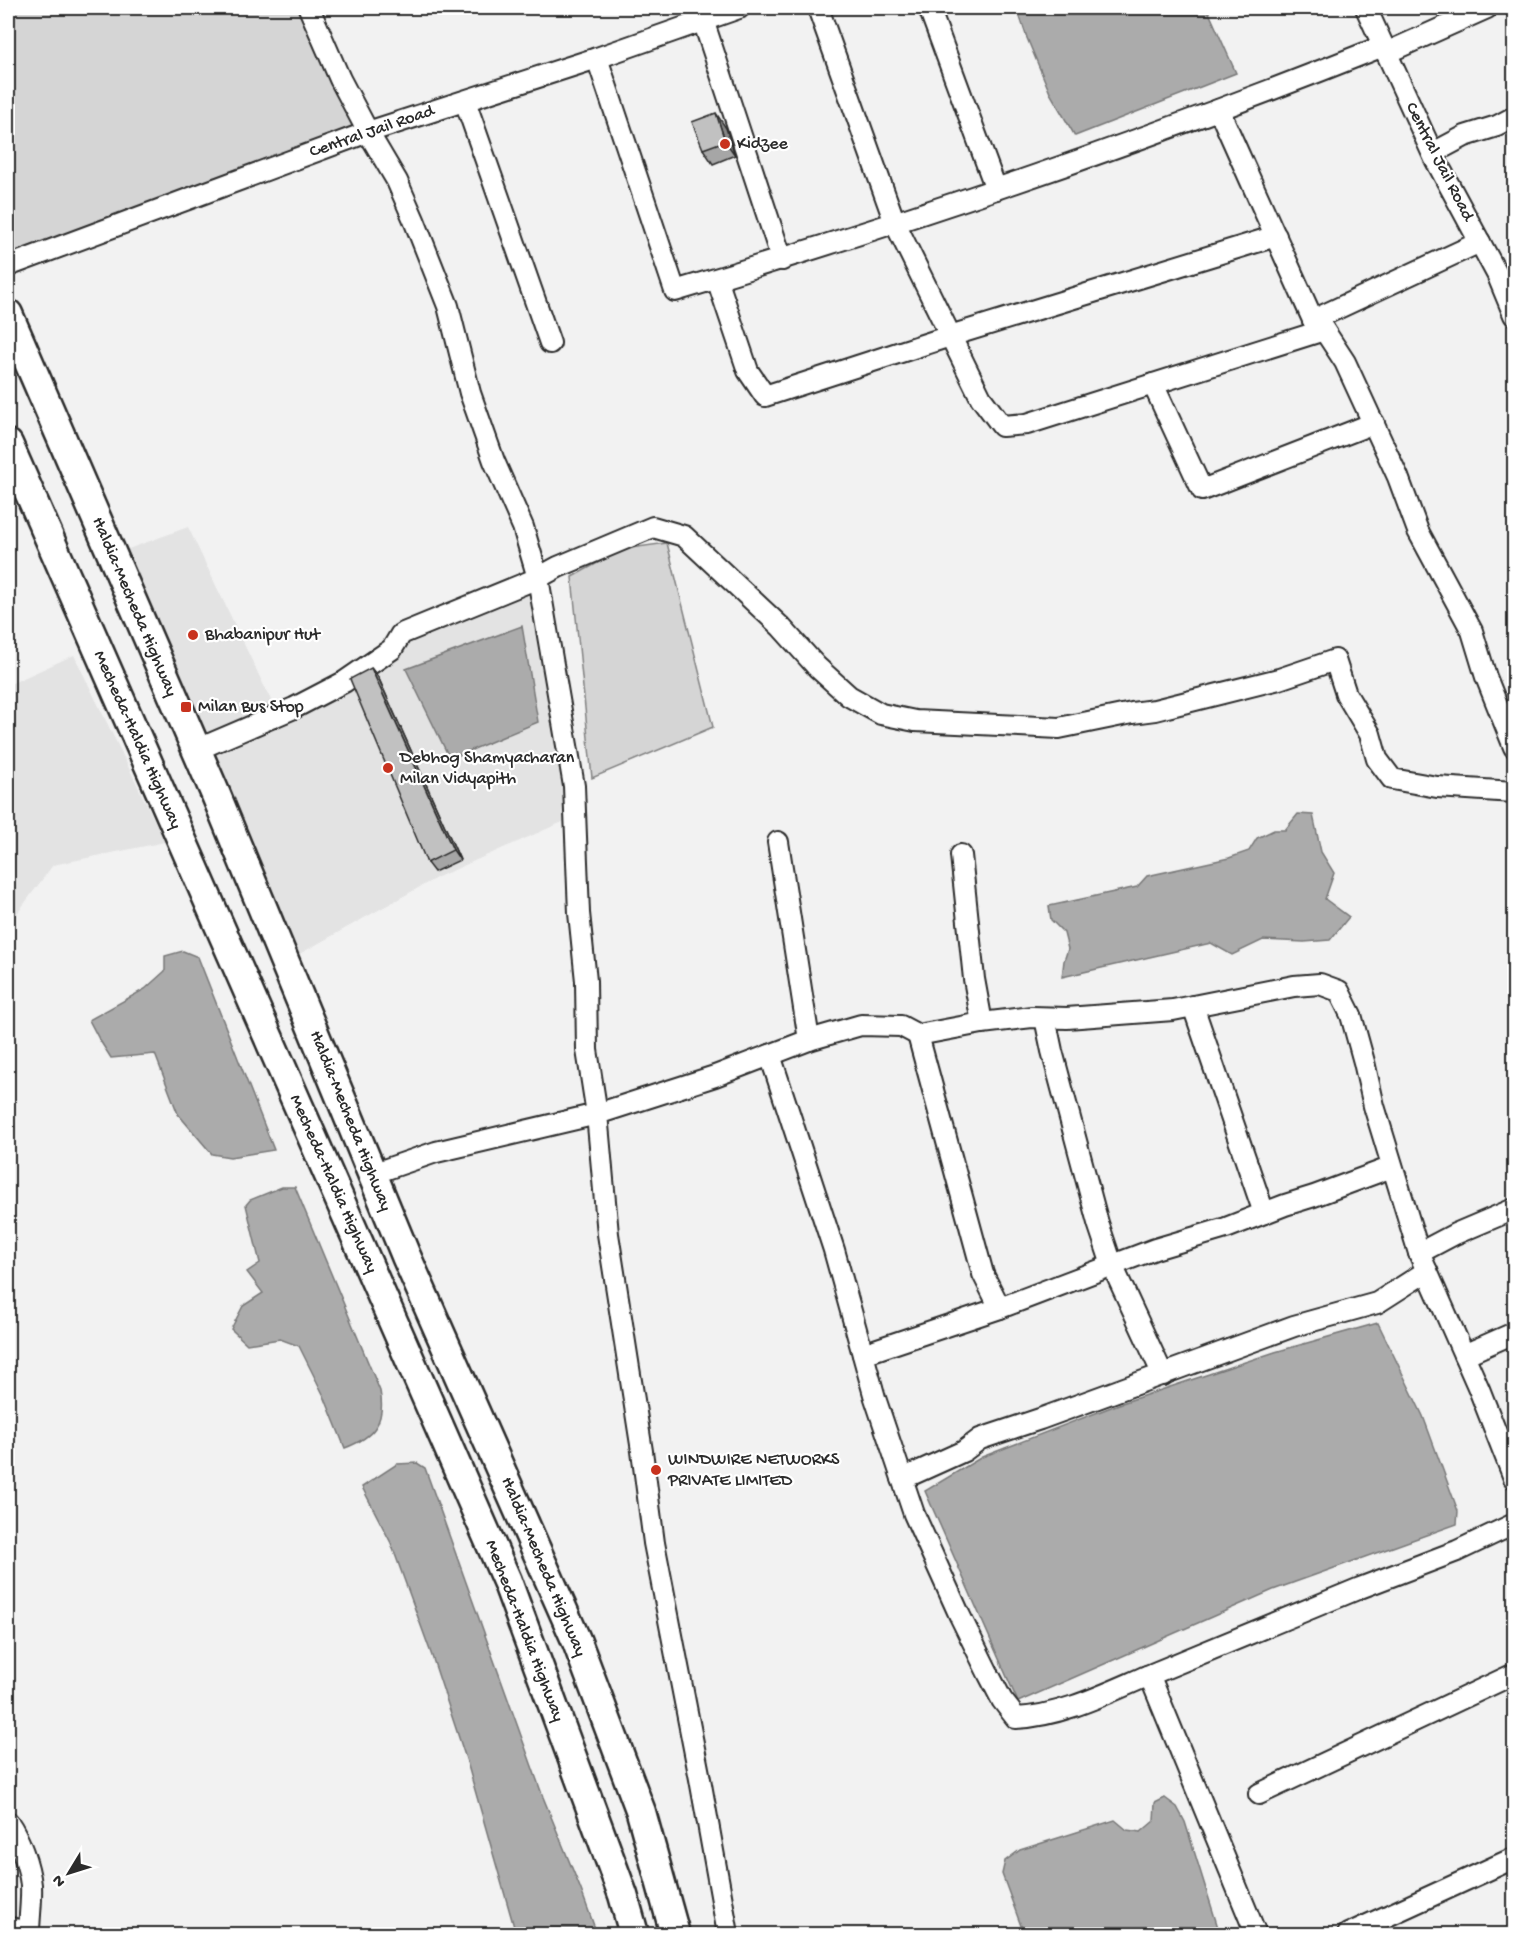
<svg xmlns="http://www.w3.org/2000/svg" width="1522" height="1942" viewBox="0 0 1522 1942" font-family="'Gochi Hand',sans-serif">
	<style>
		.built { fill: #e3e3e3 }
		.green { fill: #d5d5d5; stroke: #808080; stroke-width: 1.5 }
		.water { fill: #ababab; stroke: #787878; stroke-width: 1.5 }
		.lines { fill: none; stroke-linecap: round; stroke-linejoin: round }
		.minor-casing { stroke: #2b2b2b; stroke-width: 24 }
		.highway-casing { stroke: #2b2b2b; stroke-width: 33 }
		.minor { stroke: #fff; stroke-width: 20 }
		.highway { stroke: #fff; stroke-width: 28 }
		.wall { fill: #a6a6a6; stroke: #2b2b2b; stroke-width: 1.5 }
		.shaded-wall { fill: #878787; stroke: #2b2b2b; stroke-width: 1.5 }
		.building { fill: #c1c1c1; stroke: #2b2b2b; stroke-width: 1.5 }
		.poi-dot { fill: #c8321e; stroke: #fff; stroke-width: 2 }
		.labels { text-anchor: middle; dominant-baseline: central; stroke-width: 4.5; stroke-linejoin: round; paint-order: stroke }
		.street-label { font-size: 18px; fill: #2b2b2b; stroke: #fff }
		.poi-label { font-size: 18px; fill: #2b2b2b; stroke: #fff; text-anchor: start }
	</style>
	<rect width="100%" height="100%" fill="#f2f2f2"/>
	<filter id="ink" filterUnits="userSpaceOnUse"><feTurbulence type="fractalNoise" baseFrequency=".0167" numOctaves="2"/><feDisplacementMap in="SourceGraphic" scale="12" xChannelSelector="R" yChannelSelector="G"/><feConvolveMatrix kernelMatrix="1 2 1 2 8 2 1 2 1" color-interpolation-filters="sRGB"/></filter>
	<g filter="url(#ink)">
		<g class="built">
			<polygon points="188,527 278,715 392,649 538,578 576,816 438,877 285,962 112,555"/>
			<polygon points="74,655 165,842 53,865 13,919 8,932 8,685"/>
		</g>
		<g class="green">
			<polygon points="8,8 309,8 368,132 8,266"/>
			<polygon points="667,543 713,727 592,778 572,577 623,549"/>
		</g>
		<g class="water">
			<polygon points="1017,8 1207,8 1236,73 1075,136 1050,93 1027,38"/>
			<polygon points="522,626 538,722 450,759 406,669"/>
			<polygon points="1298,814 1313,815 1321,852 1334,873 1325,899 1349,917 1330,940 1304,942 1263,940 1232,955 1211,943 1062,977 1064,961 1068,949 1064,933 1051,920 1049,906 1137,887 1147,876 1229,858 1249,851 1257,838 1274,830 1285,830"/>
			<polygon points="183,951 198,957 274,1150 230,1157 212,1154 178,1114 155,1054 111,1058 99,1039 89,1020 145,989 165,971 165,956"/>
			<path d="M 282,1187 L 295,1187 L 380,1391 C 386,1422 374,1437 345,1448 L 324,1396 L 299,1346 L 280,1339 L 247,1344 L 231,1329 L 243,1306 L 263,1293 L 247,1272 L 260,1263 L 246,1205 L 250,1200 Z"/>
			<polygon points="1378,1323 1423,1416 1458,1511 1457,1524 1273,1590 1018,1702 925,1491 982,1457 1119,1404 1275,1352"/>
			<polygon points="417,1463 425,1468 543,1797 581,1890 597,1934 516,1934 467,1762 432,1656 391,1543 362,1487 397,1464"/>
			<polygon points="1165,1798 1177,1807 1185,1822 1220,1934 1024,1934 1002,1874 1005,1861 1020,1850 1115,1820 1127,1830 1141,1832 1154,1821 1155,1803"/>
		</g>
		<g class="lines">
			<defs>
				<g id="minor">
					<polyline points="309,8 340,79 368,132 397,181 414,220 448,306 470,393 494,461 523,527 538,578 574,786 579,913 586,981 587,1050 597,1114 436,1152 372,1174"/>
					<polyline points="818,8 895,223 981,398 1002,426 1027,424 1324,330"/>
					<polyline points="929,8 996,189"/>
					<polyline points="1366,8 1435,159 1497,274 1514,315"/>
					<polyline points="703,20 782,260"/>
					<polyline points="1386,53 1487,8"/>
					<path d="M 597,58 L 675,291 C 915,220 1151,139 1383,46"/>
					<polyline points="465,101 550,343"/>
					<polyline points="1219,110 1313,320 1324,330 1345,362 1398,477 1418,531 1472,631 1486,677 1514,747"/>
					<polyline points="1433,153 1465,136 1497,126 1514,117"/>
					<polyline points="8,266 368,132 597,58 739,8"/>
					<polyline points="717,279 748,371 765,396 950,336 1276,236"/>
					<polyline points="1313,320 1480,242"/>
					<polyline points="1153,384 1202,490 1374,423"/>
					<polyline points="196,750 294,708 344,682 392,649 401,634 538,578 558,567 653,527 684,536 781,627 817,667 849,696 881,714 915,721 1059,728 1132,713 1155,710 1279,679 1335,660 1346,694 1370,734 1377,759 1392,779 1437,787 1514,792"/>
					<polyline points="778,842 809,1040"/>
					<polyline points="961,855 974,979 982,1023"/>
					<polyline points="1193,1006 1264,1213"/>
					<polyline points="1045,1018 1052,1051 1098,1223 1112,1265 1163,1375"/>
					<polyline points="918,1035 983,1274 1000,1308 1155,1249 1226,1228 1285,1205 1314,1196 1392,1167"/>
					<path d="M 770,1055 L 834,1250 L 875,1398 L 914,1514 L 960,1616 L 989,1675 L 1002,1700 L 1016,1718 C 1061,1716 1105,1694 1147,1676 L 1153,1684 L 1256,1934"/>
					<polyline points="1419,1253 1455,1234 1514,1209"/>
					<polyline points="863,1354 1000,1308"/>
					<polyline points="1464,1355 1514,1333"/>
					<polyline points="902,1479 964,1451 980,1439 1040,1419 1294,1326 1377,1303 1427,1271"/>
					<polyline points="1147,1676 1360,1588 1457,1551 1514,1524"/>
					<polyline points="1259,1794 1514,1674"/>
					<path d="M 8,1822 C 19,1837 29,1866 31,1885 C 32,1901 29,1918 29,1934"/>
					<polyline points="8,1927 31,1934"/>
					<polyline points="728,1934 700,1779 654,1543 642,1451 608,1234 597,1114 715,1076 809,1040 861,1025 901,1026 918,1035 982,1023 1032,1017 1067,1018 1173,1010 1294,986 1320,984 1339,991 1351,1015 1364,1062 1374,1106 1419,1253 1479,1389 1514,1478"/>
					<polyline points="1348,1934 1514,1858"/>
				</g>
				<g id="highway">
					<polyline points="8,314 216,795 406,1256 577,1642 641,1812 675,1934"/>
					<polyline points="8,444 507,1581 623,1895 634,1934"/>
				</g>
			</defs>
			<use href="#minor" class="minor-casing"/>
			<use href="#highway" class="highway-casing"/>
			<use href="#minor" class="minor"/>
			<use href="#highway" class="highway"/>
		</g>
		<g class="wall">
			<polygon points="726,128 735,155 713,164 703,149"/>
			<polygon points="371,668 378,677 460,860 434,872 427,863"/>
		</g>
		<g class="shaded-wall">
			<polygon points="716,113 726,128 735,155 725,141"/>
			<polygon points="371,668 378,677 460,860 453,850"/>
		</g>
		<g class="building">
			<polygon points="716,113 725,141 703,149 692,122"/>
			<polygon points="371,668 453,850 427,863 350,679"/>
		</g>
	</g>
	<g class="poi-dot">
		<circle cx="725" cy="144" r="6"/>
		<circle cx="193" cy="635" r="6"/>
		<rect x="180" y="701" width="12" height="12" rx="3"/>
		<circle cx="388" cy="768" r="6"/>
		<circle cx="656" cy="1470" r="6"/>
	</g>
	<g class="labels">
		<g class="street-label">
			<text transform="translate(372 132) rotate(-19)">Central Jail Road</text>
			<text transform="translate(1439 162) rotate(63)">Central Jail Road</text>
			<text transform="translate(134 607) rotate(67)">Haldia-Mecheda Highway</text>
			<text transform="translate(137 740) rotate(66)">Mecheda-Haldia Highway</text>
			<text transform="translate(350 1121) rotate(68)">Haldia-Mecheda Highway</text>
			<text transform="translate(333 1184) rotate(66)">Mecheda-Haldia Highway</text>
			<text transform="translate(543 1567) rotate(67)">Haldia-Mecheda Highway</text>
			<text transform="translate(524 1631) rotate(69)">Mecheda-Haldia Highway</text>
		</g>
		<g class="poi-label">
			<text x="737" y="144">Kidzee</text>
			<text x="205" y="635">Bhabanipur Hut</text>
			<text x="198" y="707">Milan Bus Stop</text>
			<text x="400" y="758">Debhog Shamyacharan<tspan x="400" dy="21">Milan Vidyapith</tspan></text>
			<text x="668" y="1460">WINDWIRE NETWORKS<tspan x="668" dy="21">PRIVATE LIMITED</tspan></text>
		</g>
	</g>
	<rect width="1522" height="1942" fill="none" stroke="#fff" stroke-width="30"/>
	<rect x="15" y="15" width="1492" height="1912" fill="none" stroke="#2b2b2b" stroke-width="2" filter="url(#ink)"/>
	<g transform="translate(69 1873) rotate(232)" stroke="#ffffff" stroke-width="4.5" paint-order="stroke">
	<path d="M0-4.5L10 22L0 15L-10 22Z" fill="#2b2b2b"/>
	<text y="-9" font-size="16" font-weight="bold" text-anchor="middle" fill="#2b2b2b">N</text>
	</g>
</svg>
